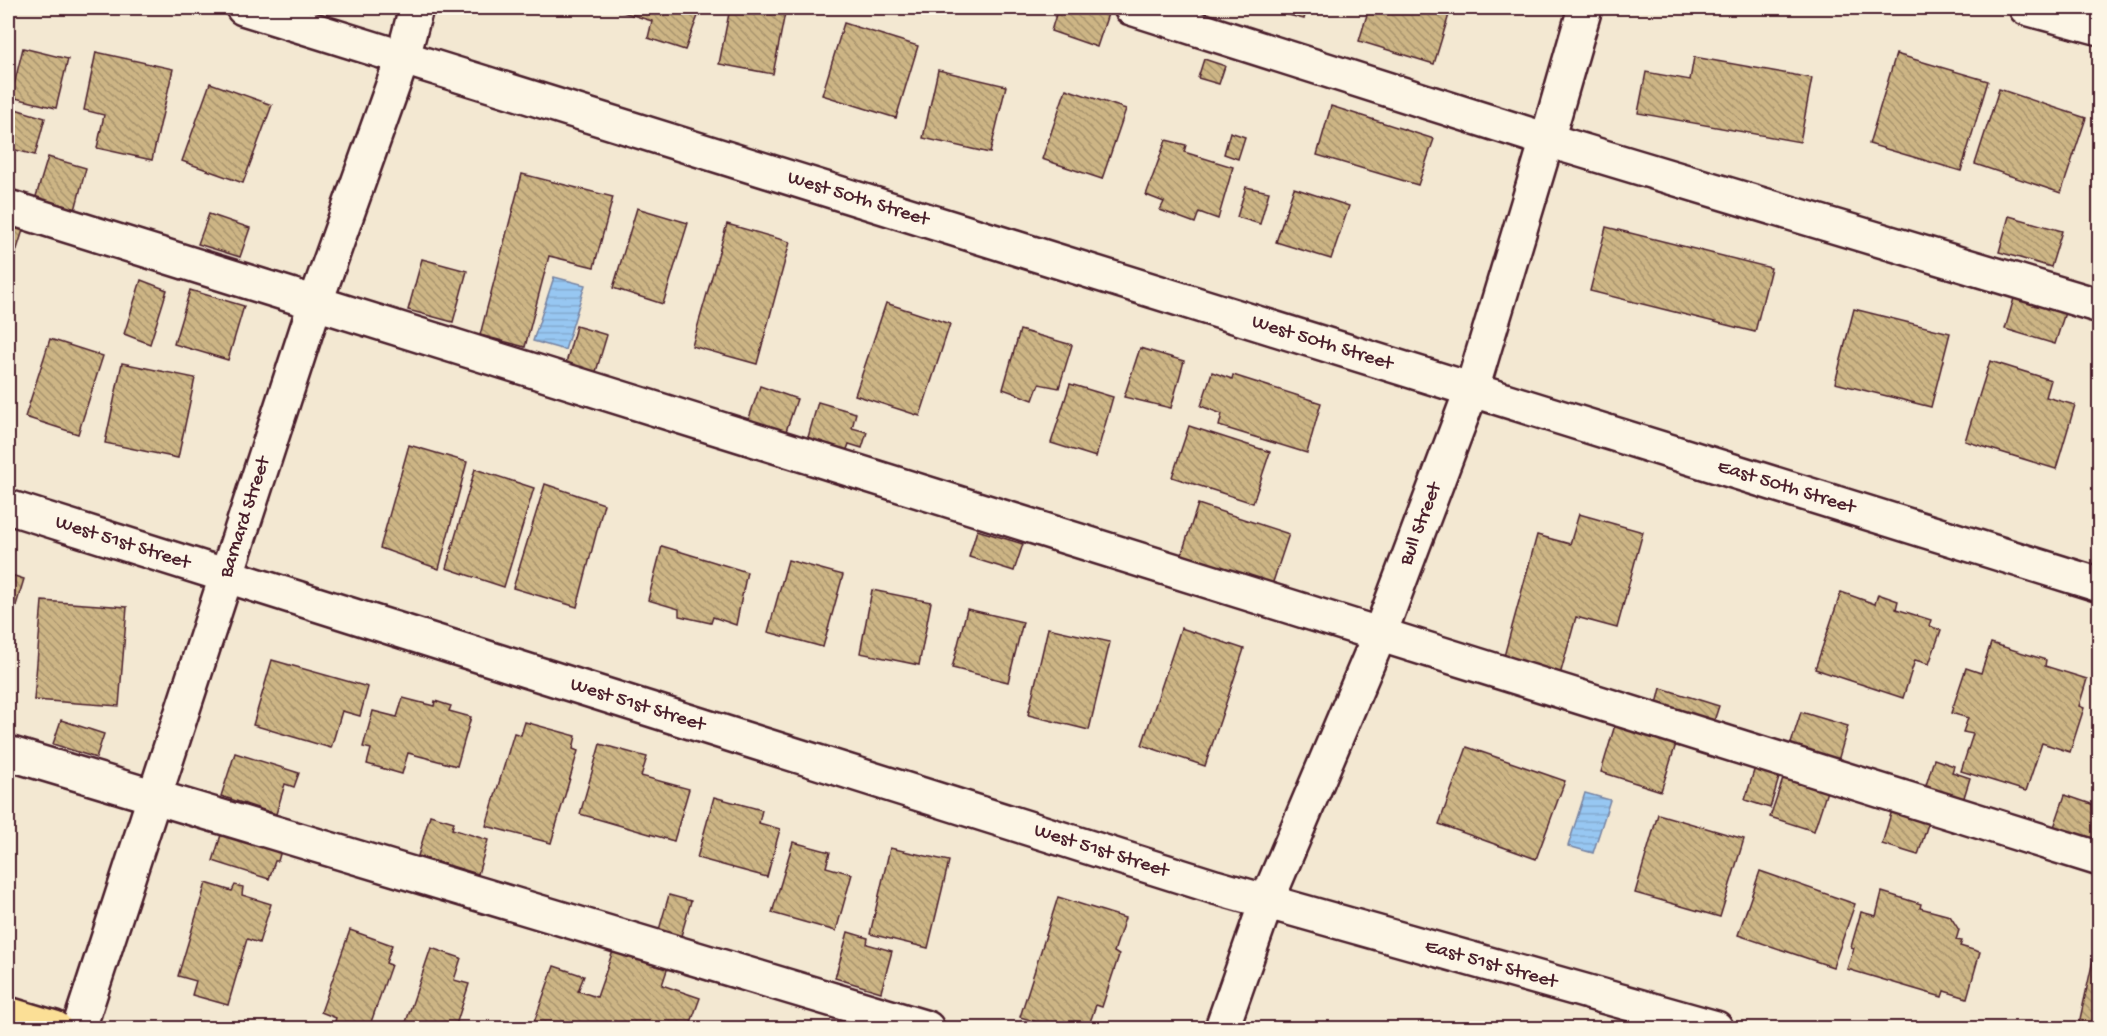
<svg xmlns="http://www.w3.org/2000/svg" width="2107" height="1036" viewBox="0 0 2107 1036" font-family="'Gochi Hand',sans-serif">
	<style>
		.water { fill: url(#water-rules); stroke: #7884a2; stroke-width: 1.5 }
		.building { fill: url(#building-back-hatch); stroke: #4a1f2b; stroke-width: 1.5 }
		.lines { fill: none; stroke-linecap: round; stroke-linejoin: round }
		.minor-casing { stroke: #4a1f2b; stroke-width: 38 }
		.major-casing { stroke: #4a1f2b; stroke-width: 38 }
		.minor { stroke: #fcf5e5; stroke-width: 33 }
		.major { stroke: #fbdf96; stroke-width: 33 }
		.labels { text-anchor: middle; dominant-baseline: central; stroke-width: 6; stroke-linejoin: round; paint-order: stroke }
		.street-label { font-size: 20px; fill: #4a1f2b; stroke: #fcf5e5 }
	</style>
	<defs>
		<pattern id="water-rules" width="6" height="5" patternUnits="userSpaceOnUse" patternTransform="scale(1.5)"><rect width="6" height="5" fill="#97c7f2"/><path d="M0 2.5h6" fill="none" stroke="#84aad0"/></pattern>
		<pattern id="building-back-hatch" width="6" height="6" patternUnits="userSpaceOnUse" patternTransform="scale(1.5)"><rect width="6" height="6" fill="#cdb585"/><path d="M-1 5l2 2M0 0l6 6M5-1l2 2" fill="none" stroke="#a8936d"/></pattern>
	</defs>
	<rect width="100%" height="100%" fill="#f3e8d2"/>
	<filter id="ink" filterUnits="userSpaceOnUse"><feTurbulence type="fractalNoise" baseFrequency=".0167" numOctaves="2"/><feDisplacementMap in="SourceGraphic" scale="12" xChannelSelector="R" yChannelSelector="G"/><feConvolveMatrix kernelMatrix="1 2 1 2 8 2 1 2 1" color-interpolation-filters="sRGB"/></filter>
	<g filter="url(#ink)">
		<g class="water">
			<polygon points="554,277 585,285 565,350 533,341"/>
			<polygon points="1585,793 1610,800 1593,853 1568,846"/>
		</g>
		<g class="building">
			<polygon points="610,8 701,8 685,50 648,38 652,21"/>
			<polygon points="730,8 786,8 773,74 719,64"/>
			<polygon points="1058,8 1100,8 1109,11 1097,47 1051,31"/>
			<polygon points="1262,8 1307,8 1304,19"/>
			<polygon points="1369,8 1451,8 1434,64 1359,41"/>
			<polygon points="844,23 918,46 896,118 822,95"/>
			<polygon points="23,48 68,59 56,108 11,97"/>
			<polygon points="96,52 173,69 152,160 97,148 104,115 84,110"/>
			<polygon points="1896,54 1988,81 1961,171 1869,144"/>
			<polygon points="1694,57 1812,78 1800,142 1638,113 1646,72 1690,80"/>
			<polygon points="1204,59 1225,66 1219,84 1198,78"/>
			<polygon points="938,70 1006,86 990,153 923,138"/>
			<polygon points="210,83 272,105 243,183 182,161"/>
			<polygon points="1066,89 1126,109 1102,179 1042,159"/>
			<polygon points="1999,89 2086,118 2061,193 1975,164"/>
			<polygon points="1331,106 1434,139 1418,185 1317,155"/>
			<polygon points="12,108 45,118 35,155 8,148 8,126"/>
			<polygon points="1230,132 1245,137 1238,159 1224,154"/>
			<polygon points="1166,140 1186,145 1184,152 1233,167 1218,219 1199,212 1195,223 1160,210 1164,202 1146,195"/>
			<polygon points="48,157 86,168 74,214 34,203"/>
			<polygon points="522,174 613,197 594,267 549,256 525,347 480,335"/>
			<polygon points="1246,187 1269,192 1260,224 1237,217"/>
			<polygon points="1294,188 1349,206 1331,259 1276,242"/>
			<polygon points="637,208 688,223 663,304 613,288"/>
			<polygon points="209,214 250,228 240,257 198,244"/>
			<polygon points="2009,216 2062,231 2051,267 1999,252"/>
			<polygon points="727,224 790,242 757,364 692,346"/>
			<polygon points="8,225 23,230 8,278"/>
			<polygon points="1606,227 1771,268 1755,332 1590,291"/>
			<polygon points="422,259 467,271 453,322 408,310"/>
			<polygon points="141,280 167,290 150,344 124,334"/>
			<polygon points="2017,288 2068,303 2055,344 2005,329"/>
			<polygon points="190,290 244,306 228,360 174,344"/>
			<polygon points="886,303 950,324 920,416 855,395"/>
			<polygon points="1854,309 1950,333 1931,407 1835,383"/>
			<polygon points="576,326 607,335 595,375 565,367"/>
			<polygon points="1020,330 1072,345 1059,388 1039,384 1033,400 1003,389"/>
			<polygon points="50,339 103,356 78,434 25,417"/>
			<polygon points="1140,348 1184,361 1171,408 1124,397"/>
			<polygon points="1990,361 2051,380 2046,397 2075,405 2056,469 1965,441"/>
			<polygon points="122,363 195,378 178,458 105,443"/>
			<polygon points="1212,372 1232,379 1233,375 1321,403 1307,453 1219,426 1222,414 1201,406"/>
			<polygon points="1070,384 1113,397 1096,457 1051,443"/>
			<polygon points="760,386 797,399 784,437 747,424"/>
			<polygon points="818,402 856,413 852,428 867,432 862,448 849,444 846,452 807,441"/>
			<polygon points="1189,426 1270,452 1253,503 1172,477"/>
			<polygon points="409,445 467,462 439,569 380,548"/>
			<polygon points="475,469 534,488 504,587 446,568"/>
			<polygon points="545,484 604,504 577,607 513,588"/>
			<polygon points="1198,504 1289,534 1272,585 1181,556"/>
			<polygon points="1579,514 1643,532 1617,628 1576,617 1560,675 1503,660 1537,535 1570,544"/>
			<polygon points="977,530 1023,544 1014,571 969,557"/>
			<polygon points="662,546 747,572 736,625 713,617 711,623 679,616 679,609 648,600"/>
			<polygon points="788,560 843,575 823,647 768,632"/>
			<polygon points="8,574 24,579 8,632"/>
			<polygon points="872,590 931,602 919,665 860,653"/>
			<polygon points="1841,592 1875,604 1878,594 1898,601 1896,609 1931,620 1929,626 1941,630 1929,664 1915,660 1903,698 1815,669"/>
			<polygon points="42,601 127,607 119,706 34,700"/>
			<polygon points="967,609 1023,622 1008,682 952,668"/>
			<polygon points="1048,628 1110,642 1089,730 1028,715"/>
			<polygon points="1181,628 1244,649 1205,766 1142,745"/>
			<polygon points="1991,643 2046,660 2045,666 2087,679 2079,706 2084,708 2070,752 2042,743 2026,791 1961,771 1973,734 1963,732 1968,718 1951,713 1966,668 1981,673"/>
			<polygon points="272,660 368,687 360,716 342,711 331,748 253,725"/>
			<polygon points="1661,688 1719,706 1714,721 1657,704"/>
			<polygon points="403,698 434,706 435,701 451,706 449,711 471,717 457,766 408,753 402,774 367,764 371,749 363,747 373,711 397,717"/>
			<polygon points="1801,712 1848,726 1836,768 1788,753"/>
			<polygon points="61,720 104,734 96,758 53,744"/>
			<polygon points="525,722 576,736 573,749 578,751 551,843 486,826 514,733 521,735"/>
			<polygon points="1615,725 1676,744 1661,791 1601,772"/>
			<polygon points="600,744 647,757 641,776 689,789 674,841 580,814"/>
			<polygon points="1467,747 1565,781 1536,859 1439,824"/>
			<polygon points="235,753 299,773 294,787 285,784 276,814 221,796"/>
			<polygon points="1934,759 1954,766 1952,772 1970,778 1962,804 1924,792"/>
			<polygon points="1756,764 1781,771 1770,808 1745,800"/>
			<polygon points="1785,773 1828,788 1814,831 1770,817"/>
			<polygon points="2065,795 2100,807 2094,827 2100,829 2096,845 2053,830"/>
			<polygon points="714,797 762,810 759,823 780,829 767,877 697,858"/>
			<polygon points="1892,810 1929,821 1918,855 1882,844"/>
			<polygon points="1658,814 1744,839 1720,917 1635,893"/>
			<polygon points="430,815 454,822 452,829 488,840 478,874 418,856"/>
			<polygon points="224,825 283,844 278,861 275,861 269,879 213,861"/>
			<polygon points="793,842 830,852 826,867 852,874 836,931 772,913"/>
			<polygon points="890,848 949,861 928,948 870,934"/>
			<polygon points="1760,871 1855,904 1833,967 1738,935"/>
			<polygon points="206,883 232,891 235,885 243,887 242,895 271,904 259,943 247,939 228,1005 192,995 196,981 178,976"/>
			<polygon points="1882,892 1921,904 1920,908 1950,916 1959,930 1956,940 1962,941 1960,946 1980,952 1967,998 1944,991 1942,997 1847,969 1854,948 1851,947 1861,912 1876,916"/>
			<polygon points="669,895 691,901 681,936 659,930"/>
			<polygon points="1058,897 1125,918 1114,952 1119,955 1102,1007 1096,1005 1088,1028 1057,1028 1020,1017"/>
			<polygon points="350,930 392,945 386,963 391,965 369,1028 348,1022 345,1028 334,1024 336,1018 321,1012"/>
			<polygon points="848,932 868,938 867,944 892,951 881,992 835,978"/>
			<polygon points="431,948 461,958 454,980 469,984 455,1028 404,1028"/>
			<polygon points="614,948 668,967 662,985 700,998 689,1028 532,1028 554,966 584,976 578,991 597,997"/>
			<polygon points="2093,960 2100,961 2100,1028 2078,1028"/>
		</g>
		<g class="lines">
			<defs>
				<g id="minor">
					<path id="s1" d="M 243,8 L 2100,585"/>
					<polyline points="1131,8 1547,140 2100,306"/>
					<polyline points="2026,8 2100,28"/>
					<polyline points="8,207 2100,859"/>
					<path id="s2" d="M 8,507 L 1215,887 L 1716,1028"/>
					<polyline points="8,753 927,1028"/>
					<path id="s3" d="M 79,1028 L 316,301 L 403,57 L 416,8"/>
					<path id="s4" d="M 1222,1028 L 1266,903 L 1379,636 L 1472,389 L 1547,140 L 1585,8"/>
				</g>
				<polyline id="major" points="8,1014 55,1028"/>
			</defs>
			<use href="#minor" class="minor-casing"/>
			<use href="#major" class="major-casing"/>
			<use href="#minor" class="minor"/>
			<use href="#major" class="major"/>
		</g>
	</g>
	<g class="labels">
		<g class="street-label">
			<text stroke="none"><textPath href="#s1" startOffset="644">West 50th Street</textPath></text>
			<text stroke="none"><textPath href="#s1" startOffset="1130">West 50th Street</textPath></text>
			<text stroke="none"><textPath href="#s1" startOffset="1616">East 50th Street</textPath></text>
			<text stroke="none"><textPath href="#s3" startOffset="537">Barnard Street</textPath></text>
			<text stroke="none"><textPath href="#s4" startOffset="542">Bull Street</textPath></text>
			<text stroke="none"><textPath href="#s2" startOffset="120">West 51st Street</textPath></text>
			<text stroke="none"><textPath href="#s2" startOffset="660">West 51st Street</textPath></text>
			<text stroke="none"><textPath href="#s2" startOffset="1146">West 51st Street</textPath></text>
			<text stroke="none"><textPath href="#s2" startOffset="1552">East 51st Street</textPath></text>
		</g>
	</g>
	<rect width="2107" height="1036" fill="none" stroke="#fcf5e5" stroke-width="30"/>
	<rect x="15" y="15" width="2077" height="1006" fill="none" stroke="#4a1f2b" stroke-width="2" filter="url(#ink)"/>
</svg>
